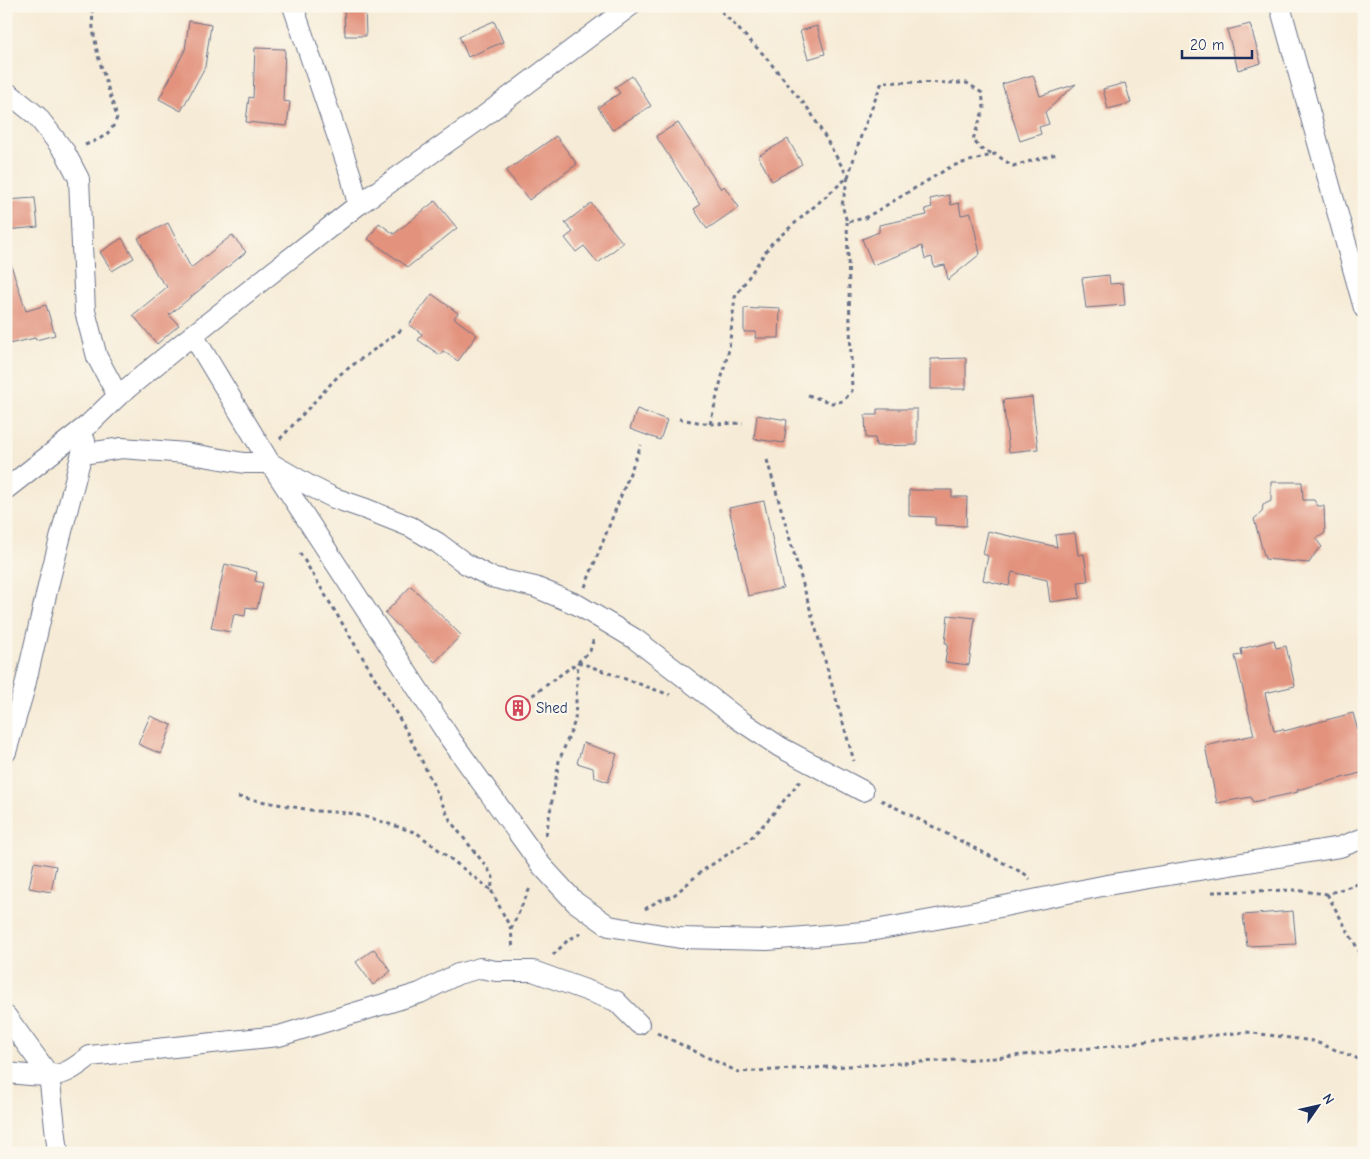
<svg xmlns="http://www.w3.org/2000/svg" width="1370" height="1159" viewBox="0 0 1370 1159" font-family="'Comic Neue',sans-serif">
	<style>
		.building { fill: #e2927d }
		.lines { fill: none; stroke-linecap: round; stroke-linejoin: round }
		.street-casing { stroke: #687188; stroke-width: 22 }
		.path { stroke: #687188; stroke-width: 3; stroke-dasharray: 4 4; stroke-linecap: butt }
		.street { stroke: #fff; stroke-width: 20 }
		.labels { text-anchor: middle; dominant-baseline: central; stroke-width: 4.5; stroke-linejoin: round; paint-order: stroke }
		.poi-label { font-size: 15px; fill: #1b2f5e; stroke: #fbf7ec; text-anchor: start }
	</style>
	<rect width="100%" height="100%" fill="#fbf7ec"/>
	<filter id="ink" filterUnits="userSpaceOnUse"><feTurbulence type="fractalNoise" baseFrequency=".02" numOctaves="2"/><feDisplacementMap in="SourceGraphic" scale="10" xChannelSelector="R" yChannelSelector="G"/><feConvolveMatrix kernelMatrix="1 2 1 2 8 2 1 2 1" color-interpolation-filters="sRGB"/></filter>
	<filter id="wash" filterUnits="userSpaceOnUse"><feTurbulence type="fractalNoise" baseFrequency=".0096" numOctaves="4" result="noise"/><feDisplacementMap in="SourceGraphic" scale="20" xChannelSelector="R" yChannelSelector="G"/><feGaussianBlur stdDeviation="1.12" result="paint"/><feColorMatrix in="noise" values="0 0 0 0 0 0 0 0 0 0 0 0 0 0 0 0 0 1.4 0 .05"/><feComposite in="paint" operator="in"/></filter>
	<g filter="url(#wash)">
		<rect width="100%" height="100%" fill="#f6ebd6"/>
		<g id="blocks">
			<g class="building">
				<polygon points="344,6 365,6 366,36 345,36"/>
				<polygon points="189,21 211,25 205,67 181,111 159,99 185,50"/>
				<polygon points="494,21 503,42 468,57 459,36"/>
				<polygon points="1250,24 1261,63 1238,70 1227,30"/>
				<polygon points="817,26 825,54 808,59 800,31"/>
				<polygon points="255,48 285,49 283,101 290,102 287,126 246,122 249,97 253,98"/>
				<polygon points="1033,75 1040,96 1076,84 1045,112 1049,124 1039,127 1041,134 1020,141 1002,84"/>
				<polygon points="632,76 651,106 612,130 598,107 620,93 615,87"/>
				<polygon points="1125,83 1131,103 1108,109 1103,89"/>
				<polygon points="678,123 721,189 724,186 739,207 707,229 694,209 700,205 656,136"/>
				<polygon points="556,136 577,164 529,200 506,171"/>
				<polygon points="788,139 802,164 772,181 758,156"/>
				<polygon points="949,195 951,205 959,203 961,215 971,213 980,254 948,280 945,265 934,267 932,257 925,259 922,246 873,265 862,239 879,232 879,225 927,215 925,209 932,207 930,199"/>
				<polygon points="35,198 38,227 6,230 6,200"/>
				<polygon points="435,201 457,228 408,267 368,239 379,223 394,234"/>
				<polygon points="591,203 623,243 598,263 584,246 576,252 565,238 573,232 565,223"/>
				<polygon points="168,223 191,268 232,235 246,252 169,315 179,325 157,344 133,315 167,287 157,275 138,238"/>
				<polygon points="122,238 134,258 112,271 100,252"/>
				<polygon points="6,262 10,262 26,311 46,305 55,335 36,340 35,338 9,344 6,334"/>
				<polygon points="1109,275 1110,284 1123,283 1125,305 1086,308 1082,278"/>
				<polygon points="432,294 458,313 454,318 477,335 458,361 443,351 440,355 418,340 422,334 409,325"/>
				<polygon points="758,307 780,308 779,338 755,338 756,332 744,332 744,308 758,309"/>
				<polygon points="966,358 966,389 931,389 931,359"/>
				<polygon points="1032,397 1038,449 1009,452 1003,400"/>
				<polygon points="637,409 667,420 660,440 630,429"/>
				<polygon points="877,409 917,409 917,445 876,446 875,438 866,438 865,415 877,415"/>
				<polygon points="757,415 787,420 784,443 754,439"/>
				<polygon points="1271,482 1302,482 1303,500 1314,500 1318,506 1324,506 1325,533 1316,539 1322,547 1316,552 1309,563 1265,559 1254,519 1262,512 1263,505 1271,501"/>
				<polygon points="909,490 952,490 952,497 967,497 966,526 935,525 935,517 909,516"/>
				<polygon points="764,501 783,588 748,596 729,508"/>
				<polygon points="988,531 1057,547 1055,535 1075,533 1078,555 1084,554 1088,581 1078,582 1080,598 1050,602 1047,580 1012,572 1009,586 983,580 988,556 983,554"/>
				<polygon points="225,564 257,572 255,581 263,583 257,609 246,607 245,616 234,614 230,632 211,628"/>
				<polygon points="411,586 461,635 435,662 385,613"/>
				<polygon points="948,615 975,618 969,665 945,662 948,643 945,643"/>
				<polygon points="1274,640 1276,648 1286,646 1295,686 1265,693 1274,731 1283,729 1284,731 1353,713 1364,753 1364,772 1297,790 1298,792 1253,802 1251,797 1217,803 1205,746 1254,735 1235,656 1242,655 1241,649"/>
				<polygon points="150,716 172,725 161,754 138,744"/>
				<polygon points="583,743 617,754 608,782 594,777 593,768 577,763"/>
				<polygon points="34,862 56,866 51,892 29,888"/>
				<polygon points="1293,911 1296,944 1247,946 1243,915"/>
				<polygon points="374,949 391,971 373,985 356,962"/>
			</g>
		</g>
	</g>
	<g filter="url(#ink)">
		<use href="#blocks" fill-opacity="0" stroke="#687188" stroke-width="1"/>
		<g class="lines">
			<defs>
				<g id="street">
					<polyline points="293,6 351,176 358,205"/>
					<polyline points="1280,6 1364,308"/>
					<polyline points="6,95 11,95 37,116 65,152 79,179 85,311 97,357 118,396"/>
					<polyline points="193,335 270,463 451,740 541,865 575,902 609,926 680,938 767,940 864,932 970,913 1107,885 1340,847 1364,838"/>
					<polyline points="82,454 122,448 186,453 244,463 270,463 310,486 334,498 366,509 411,527 438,543 466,564 491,577 535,587 578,605 635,639 741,721 780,747 863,791"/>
					<polyline points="6,489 89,424 118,396 180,345 358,205 480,119 630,6"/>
					<polyline points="6,752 24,690 50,578 85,441"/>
					<polyline points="6,1016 49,1075 58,1153"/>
					<path d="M 6,1073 C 24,1074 50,1079 66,1072 C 75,1068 82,1062 90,1056 L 279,1036 L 420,993 L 458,974 L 480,968 L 496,971 L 533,971 L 616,1001 L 639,1024"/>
				</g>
			</defs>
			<use href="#street" class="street-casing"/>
			<g class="path">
				<polyline points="716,6 763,54 810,111 848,177"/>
				<path d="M 85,145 C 101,139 112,134 117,117 L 98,56 L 93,29 L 92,6"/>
				<polyline points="848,177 861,136 882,82 967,83 982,93 984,108 973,140 981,149 993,154"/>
				<polyline points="808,395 832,403 843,401 852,391 847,222"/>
				<polyline points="679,419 710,424 743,423"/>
				<polyline points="710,424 729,349 735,297 771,244 848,177 842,205 847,222 865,218 952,166 995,154 1013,166 1056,154"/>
				<polyline points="280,439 339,375 404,328"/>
				<polyline points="767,460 854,761"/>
				<polyline points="300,553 402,723 422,761 451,822 486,866 493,877 491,890 511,929 513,950"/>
				<polyline points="585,587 641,445"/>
				<polyline points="578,662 670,695"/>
				<polyline points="526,700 578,662 590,651 594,638"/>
				<polyline points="238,797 316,811 349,813 374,819 417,833 491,890"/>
				<polyline points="881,800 1025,874 1030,879"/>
				<polyline points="546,835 559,761 575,721 578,662"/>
				<polyline points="1212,892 1294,890 1327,894 1364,882"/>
				<polyline points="1327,894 1364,960"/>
				<polyline points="645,909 658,901 673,896 702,871 748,841 767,821 800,781"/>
				<polyline points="511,929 531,886"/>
				<polyline points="553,955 568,940 582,933"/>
				<polyline points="657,1033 738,1072 994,1058 1246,1032 1313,1041 1364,1061"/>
			</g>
			<use href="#street" class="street"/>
		</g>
	</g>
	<defs>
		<symbol id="building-ring" viewBox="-11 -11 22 22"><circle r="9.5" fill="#fbf7ec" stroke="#d1495b" stroke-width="1.5"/><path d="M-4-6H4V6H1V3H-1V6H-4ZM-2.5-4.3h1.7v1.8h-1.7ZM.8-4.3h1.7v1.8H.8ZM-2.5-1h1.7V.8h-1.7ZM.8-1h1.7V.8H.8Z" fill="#d1495b"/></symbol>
	</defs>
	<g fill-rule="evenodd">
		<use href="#building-ring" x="504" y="694" width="28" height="28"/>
	</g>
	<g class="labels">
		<g class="poi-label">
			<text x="536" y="708">Shed</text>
		</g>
	</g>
	<rect width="1370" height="1159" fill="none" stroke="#fbf7ec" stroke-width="25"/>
	<g transform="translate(1318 1106) rotate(56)" stroke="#fbf7ec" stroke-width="4" paint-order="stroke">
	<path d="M0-4L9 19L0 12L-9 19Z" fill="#1b2f5e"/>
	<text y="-8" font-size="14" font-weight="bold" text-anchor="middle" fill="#1b2f5e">N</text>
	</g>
	<path d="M1182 50v8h70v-8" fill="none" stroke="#1b2f5e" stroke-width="2.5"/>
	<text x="1190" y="50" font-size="15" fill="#1b2f5e" stroke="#fbf7ec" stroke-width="4" paint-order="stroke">20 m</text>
</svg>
